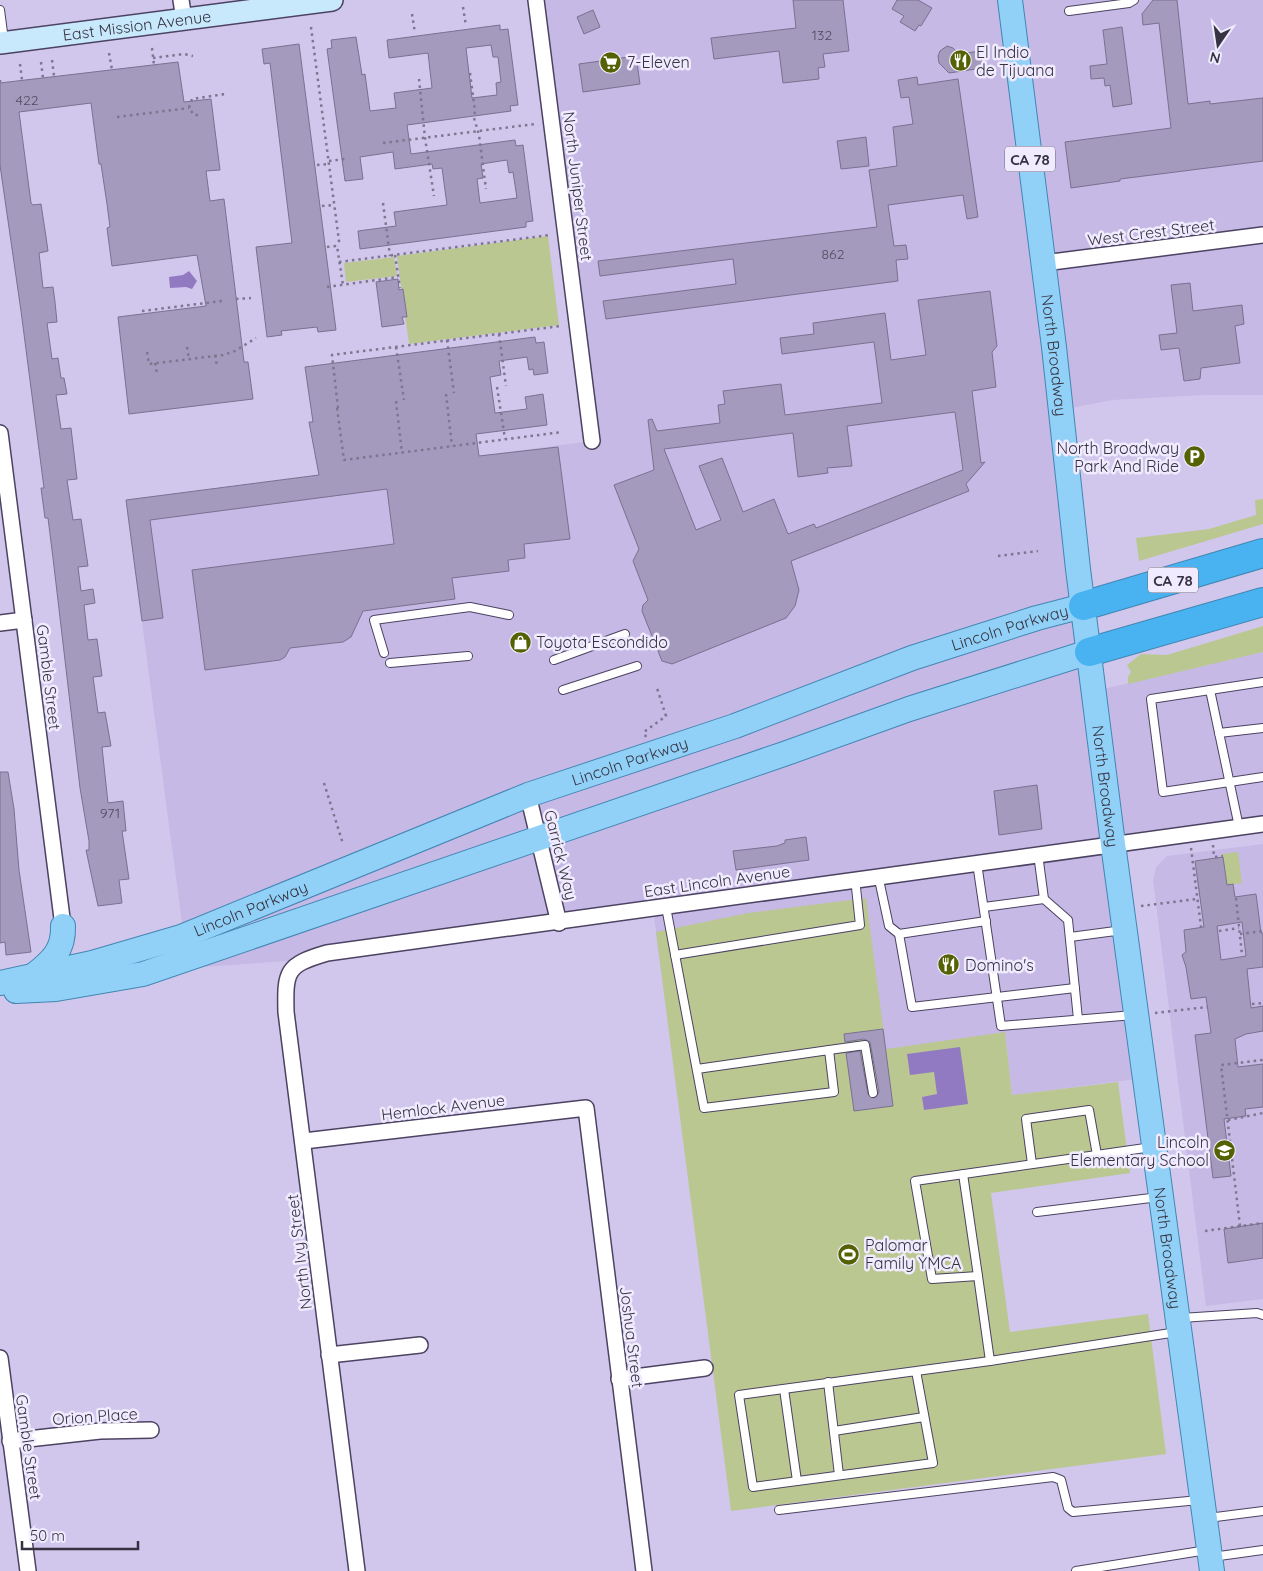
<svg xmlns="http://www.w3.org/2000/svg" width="1263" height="1571" viewBox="0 0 1263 1571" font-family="Quicksand,sans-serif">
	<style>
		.built { fill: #c6b9e5 }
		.green { fill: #bbc791 }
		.water { fill: #927ac3 }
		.building { fill: #a49abd; stroke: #7a7091; fill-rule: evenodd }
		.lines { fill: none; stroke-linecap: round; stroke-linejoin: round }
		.lane-casing { stroke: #4c4261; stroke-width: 10 }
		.street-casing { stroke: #4c4261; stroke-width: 18 }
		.secondary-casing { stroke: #4c4261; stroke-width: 24 }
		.primary-casing { stroke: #4286b3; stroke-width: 26 }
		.highway-casing { stroke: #4286b3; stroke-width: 30 }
		.path { stroke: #7d768f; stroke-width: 2.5; stroke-dasharray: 2.5 4; stroke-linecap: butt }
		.lane { stroke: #fff; stroke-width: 8 }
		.street { stroke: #fff; stroke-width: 15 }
		.secondary { stroke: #c8e8fb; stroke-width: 21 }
		.primary { stroke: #92d1f7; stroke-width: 24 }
		.highway { stroke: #49b3f1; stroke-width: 28 }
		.labels { text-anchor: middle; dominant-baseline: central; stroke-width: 5; stroke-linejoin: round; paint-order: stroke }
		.number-label { font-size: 14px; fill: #524c60 }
		.shield { fill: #f0ebfe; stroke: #6e6a7a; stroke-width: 1 }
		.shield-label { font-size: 15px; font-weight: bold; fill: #363241 }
		.street-label { font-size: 16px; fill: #363241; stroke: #f0ebfe }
		.poi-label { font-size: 16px; fill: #363241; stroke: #f0ebfe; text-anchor: start }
	</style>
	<rect width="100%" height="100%" fill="#d1c7ec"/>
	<g class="built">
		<polygon points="536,0 1263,0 1263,395 1203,395 1112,400 1061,410 1095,691 1263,652 1263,824 1113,844 1144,1078 1012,1095 1005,1032 899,1111 683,1135 653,909 302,960 188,968 126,502 592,441"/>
		<polygon points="1263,844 1263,1299 1206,1306 1153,880 1156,867 1167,856"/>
	</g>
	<g class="green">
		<polygon points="548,236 559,325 409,344 397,256"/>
		<polygon points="394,257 397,276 346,282 344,263"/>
		<polygon points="1263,499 1263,524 1139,561 1136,538 1209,529 1256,515 1255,500"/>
		<polygon points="1263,626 1263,652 1128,684 1128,677 1131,672 1127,665 1141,654 1167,655"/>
		<polygon points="1238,852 1242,883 1227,885 1222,854"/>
		<polygon points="866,898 886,1049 1005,1032 1012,1095 1118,1082 1130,1173 991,1193 1010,1332 1148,1314 1166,1454 731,1511 656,932 748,913"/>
	</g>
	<g class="water">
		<polygon points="189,271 197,281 192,289 186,287 170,288 169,277 183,275"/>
		<polygon points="960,1047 968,1104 924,1110 922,1097 937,1094 934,1072 910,1075 907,1054"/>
	</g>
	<g class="building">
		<polygon points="793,0 843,0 849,51 823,54 825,67 818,68 819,79 783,83 779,51 714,59 711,38 796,28"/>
		<polygon points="897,0 918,0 932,8 921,26 919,25 915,31 900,22 904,16 892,9"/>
		<polygon points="1153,0 1177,0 1188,104 1210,101 1210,104 1263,98 1263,161 1120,179 1120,181 1071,188 1065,142 1171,128 1159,23 1143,25 1142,14"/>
		<polygon points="593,10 600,27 584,34 577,17"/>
		<path d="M 500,25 L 500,30 L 508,29 L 518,105 L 510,106 L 511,111 L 407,125 L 411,154 L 515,140 L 516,146 L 523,145 L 533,221 L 526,222 L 526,227 L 360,249 L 358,231 L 396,226 L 394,212 L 447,205 L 442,168 L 433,169 L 432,164 L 395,169 L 393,152 L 360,157 L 363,179 L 345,181 L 327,49 L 332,48 L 331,40 L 356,37 L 362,75 L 365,74 L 370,111 L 396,108 L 394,93 L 432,88 L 428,53 L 389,58 L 387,40 ZM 491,45 L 493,57 L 498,57 L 501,82 L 496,83 L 497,95 L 472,98 L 466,48 ZM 507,160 L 509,173 L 513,172 L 517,198 L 480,203 L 477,179 L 483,178 L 481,164 Z"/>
		<polygon points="1122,27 1132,104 1113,107 1110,85 1105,86 1104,78 1091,79 1090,66 1107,64 1103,30"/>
		<polygon points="299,44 336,330 318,332 317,327 281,331 282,335 267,337 256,247 292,243 270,63 264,64 262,49"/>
		<polygon points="947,46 953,48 959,54 980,51 983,68 949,73 939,63 938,56 940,51"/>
		<polygon points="636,56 640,84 583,92 579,64"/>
		<polygon points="178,62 184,102 211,99 220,170 206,171 210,201 224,199 244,362 248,362 253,399 129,414 118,317 206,306 197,255 112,266 107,228 110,227 107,204 101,164 99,164 91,103 19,112 31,203 33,205 41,204 46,237 48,251 39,253 43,288 53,287 55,302 57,322 47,323 52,359 58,358 61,378 64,378 67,394 56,395 61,429 71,428 77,479 67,480 73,520 81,519 88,566 78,567 81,591 93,589 95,603 84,605 88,640 97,639 102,676 93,677 98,713 105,712 111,746 102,747 108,803 123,801 126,831 122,831 129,879 119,880 122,903 98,906 86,850 89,850 89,841 80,788 53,558 48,518 45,518 41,488 44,488 21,311 0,165 0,83"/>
		<polygon points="917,77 918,85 958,79 978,217 967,219 963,195 888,205 894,246 906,245 908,259 896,260 898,281 606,319 603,301 736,284 733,259 600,276 598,261 877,227 869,170 897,166 893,127 913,124 909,97 901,98 898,80"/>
		<polygon points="866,137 869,166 841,169 837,141"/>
		<polygon points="398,279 399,290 403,289 407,317 402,317 404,324 382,327 376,282"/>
		<polygon points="1190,283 1193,311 1242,305 1244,324 1235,326 1240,363 1201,368 1200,379 1184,381 1179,348 1161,350 1159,335 1177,333 1171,285"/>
		<path d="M 990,291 L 997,346 L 992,352 L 996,387 L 972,391 L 981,463 L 985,462 L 966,484 L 969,491 L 791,561 L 799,590 L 795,606 L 786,618 L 672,664 L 662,661 L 642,611 L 643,605 L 648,600 L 633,561 L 639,549 L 614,485 L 654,470 L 648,420 L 652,419 L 657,431 L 720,423 L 718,405 L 725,404 L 723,391 L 781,384 L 785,415 L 882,403 L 874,342 L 782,354 L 780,338 L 814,334 L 813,323 L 885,313 L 891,360 L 926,355 L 918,300 ZM 955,412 L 963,470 L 816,528 L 814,524 L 788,534 L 774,499 L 743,512 L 722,458 L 699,466 L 721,520 L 696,530 L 664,449 L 793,433 L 798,477 L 828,473 L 827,468 L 852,466 L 847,426 Z"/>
		<polygon points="535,337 536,343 544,342 548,373 534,375 533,369 529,370 527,357 499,361 501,375 490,377 495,413 527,409 525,397 543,394 547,425 476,434 479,456 558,447 570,539 524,544 525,558 508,560 509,571 452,578 455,599 363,611 351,637 343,642 290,648 285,657 280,660 205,670 192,570 394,544 387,489 150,520 163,618 142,621 126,500 319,475 309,422 313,422 305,367"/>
		<polygon points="0,772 8,772 14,809 19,870 31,952 6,955 5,942 0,943"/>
		<polygon points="1037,785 1042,829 999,835 994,791"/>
		<polygon points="806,837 809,860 736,870 733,851 777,846 785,843 785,840"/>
		<path d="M 1223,857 L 1227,885 L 1233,884 L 1235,897 L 1256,894 L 1261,933 L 1263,933 L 1263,967 L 1247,969 L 1251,1008 L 1263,1006 L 1263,1031 L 1246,1034 L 1235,1039 L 1238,1067 L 1263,1064 L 1263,1107 L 1245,1109 L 1246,1116 L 1224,1119 L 1231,1176 L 1213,1178 L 1195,1035 L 1211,1033 L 1206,997 L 1191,999 L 1186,967 L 1182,955 L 1186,952 L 1184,930 L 1204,927 L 1195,861 ZM 1242,922 L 1246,956 L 1221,960 L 1217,926 Z"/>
		<polygon points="883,1029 893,1106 854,1111 846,1053 860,1051 868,1094 874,1098 879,1092 870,1042 864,1039 845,1042 844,1034"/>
		<polygon points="1263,1223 1263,1258 1228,1263 1224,1229"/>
	</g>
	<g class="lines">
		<defs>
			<g id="lane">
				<polyline points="0,10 4,40"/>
				<polyline points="1069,11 1129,3 1134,0"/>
				<polyline points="384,653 374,620 470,607 509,615"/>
				<polyline points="554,660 625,634"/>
				<polyline points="390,663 468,656"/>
				<polyline points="1263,682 1151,699 1163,792 1263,777"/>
				<polyline points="563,690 637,666"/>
				<polyline points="1210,690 1239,827"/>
				<polyline points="1219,733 1263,728"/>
				<polyline points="1038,854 1044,899 1068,920 1078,1019"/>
				<polyline points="977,863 1001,1026 1134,1015"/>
				<polyline points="878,875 889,926 899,934 986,921"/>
				<polyline points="666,907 704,1108 834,1092 829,1050 697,1069"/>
				<polyline points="984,907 1044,899"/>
				<polyline points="899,934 912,1007 1075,988"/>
				<polyline points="1070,937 1123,930"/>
				<polyline points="675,955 860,925 855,878"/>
				<polyline points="829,1050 865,1045 873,1093"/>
				<polyline points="1152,1147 915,1181 932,1279 978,1276 990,1361 1177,1332"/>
				<polyline points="1032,1164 1026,1119 1089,1110 1097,1155"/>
				<polyline points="963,1174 978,1276"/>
				<polyline points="1037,1212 1159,1197"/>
				<polyline points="1181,1318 1257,1313 1263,1315"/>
				<path d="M 916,1371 L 933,1463 L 753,1487 L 739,1395 C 822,1383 906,1372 990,1361"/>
				<polyline points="828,1382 839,1475"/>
				<polyline points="784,1389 797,1481"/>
				<polyline points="834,1431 924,1417"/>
				<polyline points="779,1510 1053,1477 1061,1480 1068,1508 1073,1512 1199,1500"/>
				<polyline points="1208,1518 1263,1511"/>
				<polyline points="1212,1557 1263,1550"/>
				<polyline points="1076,1571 1207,1550"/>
			</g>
			<g id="street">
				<polyline points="181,0 184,19"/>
				<polyline points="536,0 592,441"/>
				<polyline points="1044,263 1263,235"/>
				<polyline points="0,433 63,926"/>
				<polyline points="0,623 24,620"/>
				<polyline points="528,795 559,923"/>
				<polyline points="304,1141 586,1108 644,1571"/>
				<polyline points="329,1355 420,1345"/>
				<polyline points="0,1358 28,1571"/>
				<polyline points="619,1379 705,1368"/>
				<polyline points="10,1441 100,1431 151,1430"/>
				<path d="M 357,1571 L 286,1012 C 285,971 286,965 327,953 C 639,912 951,865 1263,824"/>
			</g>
			<g id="secondary">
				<path id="s1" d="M 0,43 L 332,0"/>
			</g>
			<g id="primary">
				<path id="s2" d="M 1010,0 L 1054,347 L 1078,569 L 1113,844 L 1212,1571"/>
				<path d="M 34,975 C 52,961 64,950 63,926"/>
				<path id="s3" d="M 0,983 L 92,963 L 181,937 L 528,795 L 735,726 L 912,658 L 1037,618 L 1083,606"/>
				<polyline points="16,991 56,989 143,974 784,754 909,709 1089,652"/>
			</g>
			<g id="highway">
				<polyline points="1083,606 1263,553"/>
				<polyline points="1089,652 1263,602"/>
			</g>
		</defs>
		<use href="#lane" class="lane-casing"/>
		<use href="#street" class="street-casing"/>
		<use href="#secondary" class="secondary-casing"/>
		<use href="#primary" class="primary-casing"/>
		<use href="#highway" class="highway-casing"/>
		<g class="path">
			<polyline points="463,7 466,26"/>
			<polyline points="412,14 415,33"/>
			<polyline points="311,27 339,241 337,246"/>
			<polyline points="152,48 154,65"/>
			<polyline points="109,53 112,70"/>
			<polyline points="153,58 184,54 193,56"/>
			<polyline points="52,60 54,76"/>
			<polyline points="41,62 43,78"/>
			<polyline points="20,64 22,80"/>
			<polyline points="470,73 475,111 474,118 479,135 486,189"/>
			<polyline points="419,79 425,138 434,196"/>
			<polyline points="0,80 0,83"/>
			<polyline points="198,115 194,115 189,108 192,99 225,94"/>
			<polyline points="117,117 189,108"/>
			<polyline points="383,143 535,124"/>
			<polyline points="329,161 345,159"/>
			<polyline points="317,165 329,164"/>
			<polyline points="383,203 390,256"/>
			<polyline points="322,206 334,205"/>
			<polyline points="327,247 337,246 343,285"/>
			<polyline points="395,255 400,288"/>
			<polyline points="339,262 550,235"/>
			<polyline points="327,287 398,277"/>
			<polyline points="236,299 251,298"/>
			<polyline points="142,311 222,301"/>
			<polyline points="499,334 506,386"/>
			<polyline points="447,340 454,393"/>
			<polyline points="187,347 189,359"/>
			<polyline points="396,347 404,400"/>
			<polyline points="147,352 149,364 223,355 235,351 256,338"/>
			<polyline points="215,355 217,366"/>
			<polyline points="155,363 157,374"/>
			<polyline points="497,387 505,439"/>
			<polyline points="446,394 452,446"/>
			<polyline points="396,401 402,453"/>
			<polyline points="337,408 344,460 562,432"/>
			<polyline points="338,408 332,355 561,326"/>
			<polyline points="998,556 1038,551"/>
			<polyline points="646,737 644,732 666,716 657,688"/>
			<polyline points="324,783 343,844"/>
			<polyline points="1213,845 1214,857 1223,856"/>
			<polyline points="1191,848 1201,927"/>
			<polyline points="1236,898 1242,955"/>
			<polyline points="1141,906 1197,899"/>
			<polyline points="1219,931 1239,928"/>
			<polyline points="1240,934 1263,931"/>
			<polyline points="1252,1004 1263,1003"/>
			<polyline points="1155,1013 1208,1007"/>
			<polyline points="1228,1120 1263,1113"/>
			<polyline points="1240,1226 1221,1065 1263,1060"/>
			<polyline points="1205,1231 1263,1223"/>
		</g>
		<use href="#lane" class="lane"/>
		<use href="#street" class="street"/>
		<use href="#secondary" class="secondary"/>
		<use href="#primary" class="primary"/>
		<use href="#highway" class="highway"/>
	</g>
	<defs>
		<symbol id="restaurant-disc" viewBox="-11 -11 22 22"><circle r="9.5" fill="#556204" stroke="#f0ebfe"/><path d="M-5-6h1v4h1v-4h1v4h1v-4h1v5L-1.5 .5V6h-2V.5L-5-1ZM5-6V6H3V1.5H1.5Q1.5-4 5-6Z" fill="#fff"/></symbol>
		<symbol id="supermarket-disc" viewBox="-11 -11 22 22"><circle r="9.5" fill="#556204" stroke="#f0ebfe"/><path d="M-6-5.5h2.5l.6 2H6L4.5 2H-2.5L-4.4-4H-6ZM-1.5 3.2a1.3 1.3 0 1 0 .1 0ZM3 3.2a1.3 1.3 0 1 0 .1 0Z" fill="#fff"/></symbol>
		<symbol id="parking-disc" viewBox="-11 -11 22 22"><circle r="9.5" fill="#556204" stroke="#f0ebfe"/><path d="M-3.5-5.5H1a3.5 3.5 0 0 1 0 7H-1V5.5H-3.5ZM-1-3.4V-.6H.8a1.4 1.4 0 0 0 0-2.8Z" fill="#fff"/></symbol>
		<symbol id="shop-disc" viewBox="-11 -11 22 22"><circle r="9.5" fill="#556204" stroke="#f0ebfe"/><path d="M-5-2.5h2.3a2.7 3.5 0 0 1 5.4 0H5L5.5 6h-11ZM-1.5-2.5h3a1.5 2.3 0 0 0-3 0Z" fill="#fff"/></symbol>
		<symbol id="school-disc" viewBox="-11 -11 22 22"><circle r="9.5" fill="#556204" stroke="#f0ebfe"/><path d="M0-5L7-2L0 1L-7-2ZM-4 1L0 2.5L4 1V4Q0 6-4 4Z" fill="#fff"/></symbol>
		<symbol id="stadium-disc" viewBox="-11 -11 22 22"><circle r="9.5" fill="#556204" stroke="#f0ebfe"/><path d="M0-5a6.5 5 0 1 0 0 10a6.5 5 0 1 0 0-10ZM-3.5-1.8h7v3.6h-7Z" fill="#fff"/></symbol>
	</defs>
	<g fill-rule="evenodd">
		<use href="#restaurant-disc" x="948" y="48" width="25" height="25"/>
		<use href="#supermarket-disc" x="598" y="50" width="25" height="25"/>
		<use href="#parking-disc" x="1182" y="444" width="25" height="25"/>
		<use href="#shop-disc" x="508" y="630" width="25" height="25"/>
		<use href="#restaurant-disc" x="936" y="952" width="25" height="25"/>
		<use href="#school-disc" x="1212" y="1138" width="25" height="25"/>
		<use href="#stadium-disc" x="836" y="1242" width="25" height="25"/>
	</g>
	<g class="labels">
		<g class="number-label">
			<text x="822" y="35">132</text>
			<text x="27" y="100">422</text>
			<text x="833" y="254">862</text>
			<text x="110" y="813">971</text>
		</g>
		<g class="shield">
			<rect x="1005" y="146.5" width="50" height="25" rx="4"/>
			<rect x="1148" y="567.5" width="50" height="25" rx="4"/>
		</g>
		<g class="shield-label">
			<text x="1030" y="159">CA 78</text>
			<text x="1173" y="580">CA 78</text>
		</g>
		<g class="street-label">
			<text stroke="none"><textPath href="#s1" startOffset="138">East Mission Avenue</textPath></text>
			<text transform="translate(578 186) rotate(83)">North Juniper Street</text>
			<text transform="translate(1151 232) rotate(-7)">West Crest Street</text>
			<text stroke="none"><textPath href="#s2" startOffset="358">North Broadway</textPath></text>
			<text stroke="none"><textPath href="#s3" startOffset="1072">Lincoln Parkway</textPath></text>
			<text transform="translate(49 677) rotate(83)">Gamble Street</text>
			<text stroke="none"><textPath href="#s3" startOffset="669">Lincoln Parkway</textPath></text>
			<text stroke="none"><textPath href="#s2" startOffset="792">North Broadway</textPath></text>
			<text transform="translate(561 855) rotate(76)">Garrick Way</text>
			<text transform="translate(717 881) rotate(-8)">East Lincoln Avenue</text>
			<text stroke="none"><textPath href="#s3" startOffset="262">Lincoln Parkway</textPath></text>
			<text transform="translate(443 1107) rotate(-7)">Hemlock Avenue</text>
			<text stroke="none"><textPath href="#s2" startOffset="1258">North Broadway</textPath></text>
			<text transform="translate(299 1252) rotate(-97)">North Ivy Street</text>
			<text transform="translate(632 1337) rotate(83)">Joshua Street</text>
			<text transform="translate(95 1416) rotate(-4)">Orion Place</text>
			<text transform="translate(29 1447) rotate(82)">Gamble Street</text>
		</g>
		<g class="poi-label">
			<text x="976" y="52">El Indio<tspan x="976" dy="18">de Tijuana</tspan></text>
			<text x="627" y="62">7-Eleven</text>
			<text x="1179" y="448" text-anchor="end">North Broadway<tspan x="1179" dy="18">Park And Ride</tspan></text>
			<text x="536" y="642">Toyota Escondido</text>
			<text x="965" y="965">Domino's</text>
			<text x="1209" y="1142" text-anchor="end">Lincoln<tspan x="1209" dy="18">Elementary School</tspan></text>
			<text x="865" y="1245">Palomar<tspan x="865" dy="18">Family YMCA</tspan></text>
		</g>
	</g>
	<g transform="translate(1218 45) rotate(193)" stroke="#f0ebfe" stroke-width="4" paint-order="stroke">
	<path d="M0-4L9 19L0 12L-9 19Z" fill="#363241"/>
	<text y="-8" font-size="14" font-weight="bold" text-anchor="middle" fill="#363241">N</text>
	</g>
	<path d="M22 1541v8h116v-8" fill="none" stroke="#363241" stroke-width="2.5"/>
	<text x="30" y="1541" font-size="15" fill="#363241" stroke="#f0ebfe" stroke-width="4" paint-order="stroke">50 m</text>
</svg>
